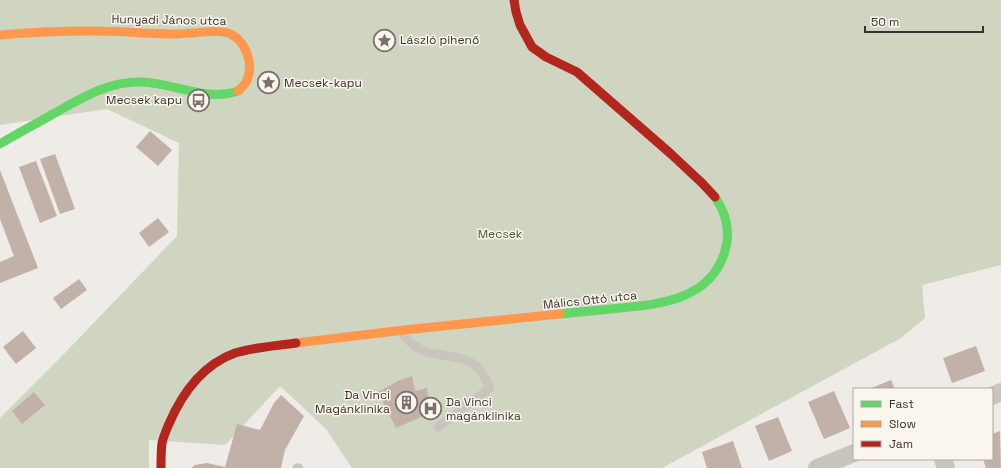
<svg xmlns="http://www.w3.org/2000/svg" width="1001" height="468" viewBox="0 0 1001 468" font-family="'Space Grotesk',sans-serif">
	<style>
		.green { fill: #cfd5c0 }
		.building { fill: #c2b1a8 }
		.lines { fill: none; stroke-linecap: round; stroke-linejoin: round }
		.lane { stroke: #c9c4be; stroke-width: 9 }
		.street { stroke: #c9c4be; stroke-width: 18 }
		.fast { stroke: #63d668; stroke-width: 9 }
		.slow { stroke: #ff974d; stroke-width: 9 }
		.jam { stroke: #b3261e; stroke-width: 9 }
		.labels { text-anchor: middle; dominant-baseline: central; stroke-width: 3; stroke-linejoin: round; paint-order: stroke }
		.street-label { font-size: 12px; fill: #3a312b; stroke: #faf6ee }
		.poi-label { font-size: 12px; fill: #3a312b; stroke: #faf6ee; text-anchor: start }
		.park-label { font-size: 12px; fill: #47582f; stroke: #faf6ee }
	</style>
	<rect width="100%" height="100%" fill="#efebe6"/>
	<polygon class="green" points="0,0 1001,0 1001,265 922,285 925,318 901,338 662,468 352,468 326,429 280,386 225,445 149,440 149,468 0,468 0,418 62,356 177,236 179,143 107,109 0,125"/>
	<g class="building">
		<polygon points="150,131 172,150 158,166 136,147"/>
		<polygon points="55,154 75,209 60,214 40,159"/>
		<polygon points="36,161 57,216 40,223 19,167"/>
		<polygon points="0,170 38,268 0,283 0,262 14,256 0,219"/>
		<polygon points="158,218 169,232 149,247 139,233"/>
		<polygon points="79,279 87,290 61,309 53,298"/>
		<polygon points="23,331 36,348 16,364 3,347"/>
		<polygon points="976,346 985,371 952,383 943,358"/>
		<polygon points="412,376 415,391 427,388 430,413 396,428 378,392 398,381"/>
		<polygon points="891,380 895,389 869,389"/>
		<polygon points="834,391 850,428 824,439 808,402"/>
		<polygon points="34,392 45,405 22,424 12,411"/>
		<polygon points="281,395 304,416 285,450 281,468 191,468 195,465 207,463 225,467 237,424 260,430 274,403"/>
		<polygon points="778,417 792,451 769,461 755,426"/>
		<polygon points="1000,431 1001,468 986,468 983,459 992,459 992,434"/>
		<polygon points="733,441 742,468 707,468 702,452"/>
	</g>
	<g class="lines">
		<g class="lane">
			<path d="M 400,331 C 408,341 415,348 427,352 C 443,357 467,355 479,369 C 484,374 487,382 490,388 L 438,427"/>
			<polyline points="297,468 299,468"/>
		</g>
		<g class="street">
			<polyline points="992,396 1001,392"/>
			<polyline points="943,459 946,468"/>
			<polyline points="817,468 854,453"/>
		</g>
		<g class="fast">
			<path d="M 0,144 C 18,133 36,124 53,114 C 82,98 108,81 142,82 C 174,83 206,102 238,91"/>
			<path d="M 560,314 C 580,312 600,310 621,308 C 662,304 711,299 725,251 C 731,231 726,213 715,197"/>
		</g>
		<g class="slow">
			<path d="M 0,35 C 31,32 63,31 94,31 C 122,31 149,34 177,34 C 190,34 217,29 228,33 C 240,37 247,50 249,61 C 251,73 248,83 238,91"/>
			<polyline points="296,343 404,330 560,314"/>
		</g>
		<g class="jam">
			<polyline points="514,0 516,12 520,25 532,47 546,57 577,72 671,154 702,183 715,197"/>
			<path d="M 161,468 C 161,460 161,451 162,443 C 163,438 166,431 168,426 C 181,395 202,365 235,353 C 254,347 275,346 296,343"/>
		</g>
	</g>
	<defs>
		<symbol id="sight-ring" viewBox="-11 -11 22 22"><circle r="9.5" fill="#faf6ee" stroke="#79726c" stroke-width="1.5"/><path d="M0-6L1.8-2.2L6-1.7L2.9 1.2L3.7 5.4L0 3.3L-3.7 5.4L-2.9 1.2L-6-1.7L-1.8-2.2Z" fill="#79726c"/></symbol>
		<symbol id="bus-ring" viewBox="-11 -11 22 22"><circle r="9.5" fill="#faf6ee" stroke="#79726c" stroke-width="1.5"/><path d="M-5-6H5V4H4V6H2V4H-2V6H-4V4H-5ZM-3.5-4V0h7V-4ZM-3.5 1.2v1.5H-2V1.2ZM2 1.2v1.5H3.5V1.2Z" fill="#79726c"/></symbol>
		<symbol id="building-ring" viewBox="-11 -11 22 22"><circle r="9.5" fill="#faf6ee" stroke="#79726c" stroke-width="1.5"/><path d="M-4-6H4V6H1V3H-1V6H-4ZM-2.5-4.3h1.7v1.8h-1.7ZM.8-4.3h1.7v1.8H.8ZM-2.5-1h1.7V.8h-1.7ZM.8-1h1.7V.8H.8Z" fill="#79726c"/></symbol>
		<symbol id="hospital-ring" viewBox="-11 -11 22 22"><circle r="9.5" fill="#faf6ee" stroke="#79726c" stroke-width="1.5"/><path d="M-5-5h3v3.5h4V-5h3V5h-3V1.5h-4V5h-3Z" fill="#79726c"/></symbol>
	</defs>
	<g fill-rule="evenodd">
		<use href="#sight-ring" x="372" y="28" width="25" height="25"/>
		<use href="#sight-ring" x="256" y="70" width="25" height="25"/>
		<use href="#bus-ring" x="186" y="88" width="25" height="25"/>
		<use href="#building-ring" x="394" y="390" width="25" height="25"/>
		<use href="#hospital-ring" x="418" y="396" width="25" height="25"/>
	</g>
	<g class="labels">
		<g class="street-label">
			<text transform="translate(169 20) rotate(1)">Hunyadi János utca</text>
			<text transform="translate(590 300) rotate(-6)">Málics Ottó utca</text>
		</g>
		<g class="poi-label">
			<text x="400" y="40">László pihenő</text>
			<text x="284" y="83">Mecsek-kapu</text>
			<text x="182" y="100" text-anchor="end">Mecsek kapu</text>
			<text x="390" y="395" text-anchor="end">Da Vinci<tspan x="390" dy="14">Magánklinika</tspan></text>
			<text x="446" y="402">Da Vinci<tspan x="446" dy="14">magánklinika</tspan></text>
		</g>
		<g class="park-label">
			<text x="500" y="234">Mecsek</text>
		</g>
	</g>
	<rect x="853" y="388" width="140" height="72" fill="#faf6ee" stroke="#ada7a0"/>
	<rect x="861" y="401" width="20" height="6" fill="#63d668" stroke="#ada7a0"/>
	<text x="889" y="408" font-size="12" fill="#3a312b">Fast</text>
	<rect x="861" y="421" width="20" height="6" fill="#ff974d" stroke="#ada7a0"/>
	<text x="889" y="428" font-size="12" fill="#3a312b">Slow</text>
	<rect x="861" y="441" width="20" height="6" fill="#b3261e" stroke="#ada7a0"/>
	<text x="889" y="448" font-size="12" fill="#3a312b">Jam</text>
	<path d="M865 26v6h118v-6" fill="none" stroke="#3a312b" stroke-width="2"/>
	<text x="871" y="26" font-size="12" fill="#3a312b" stroke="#faf6ee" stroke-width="3" paint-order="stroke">50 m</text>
</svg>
